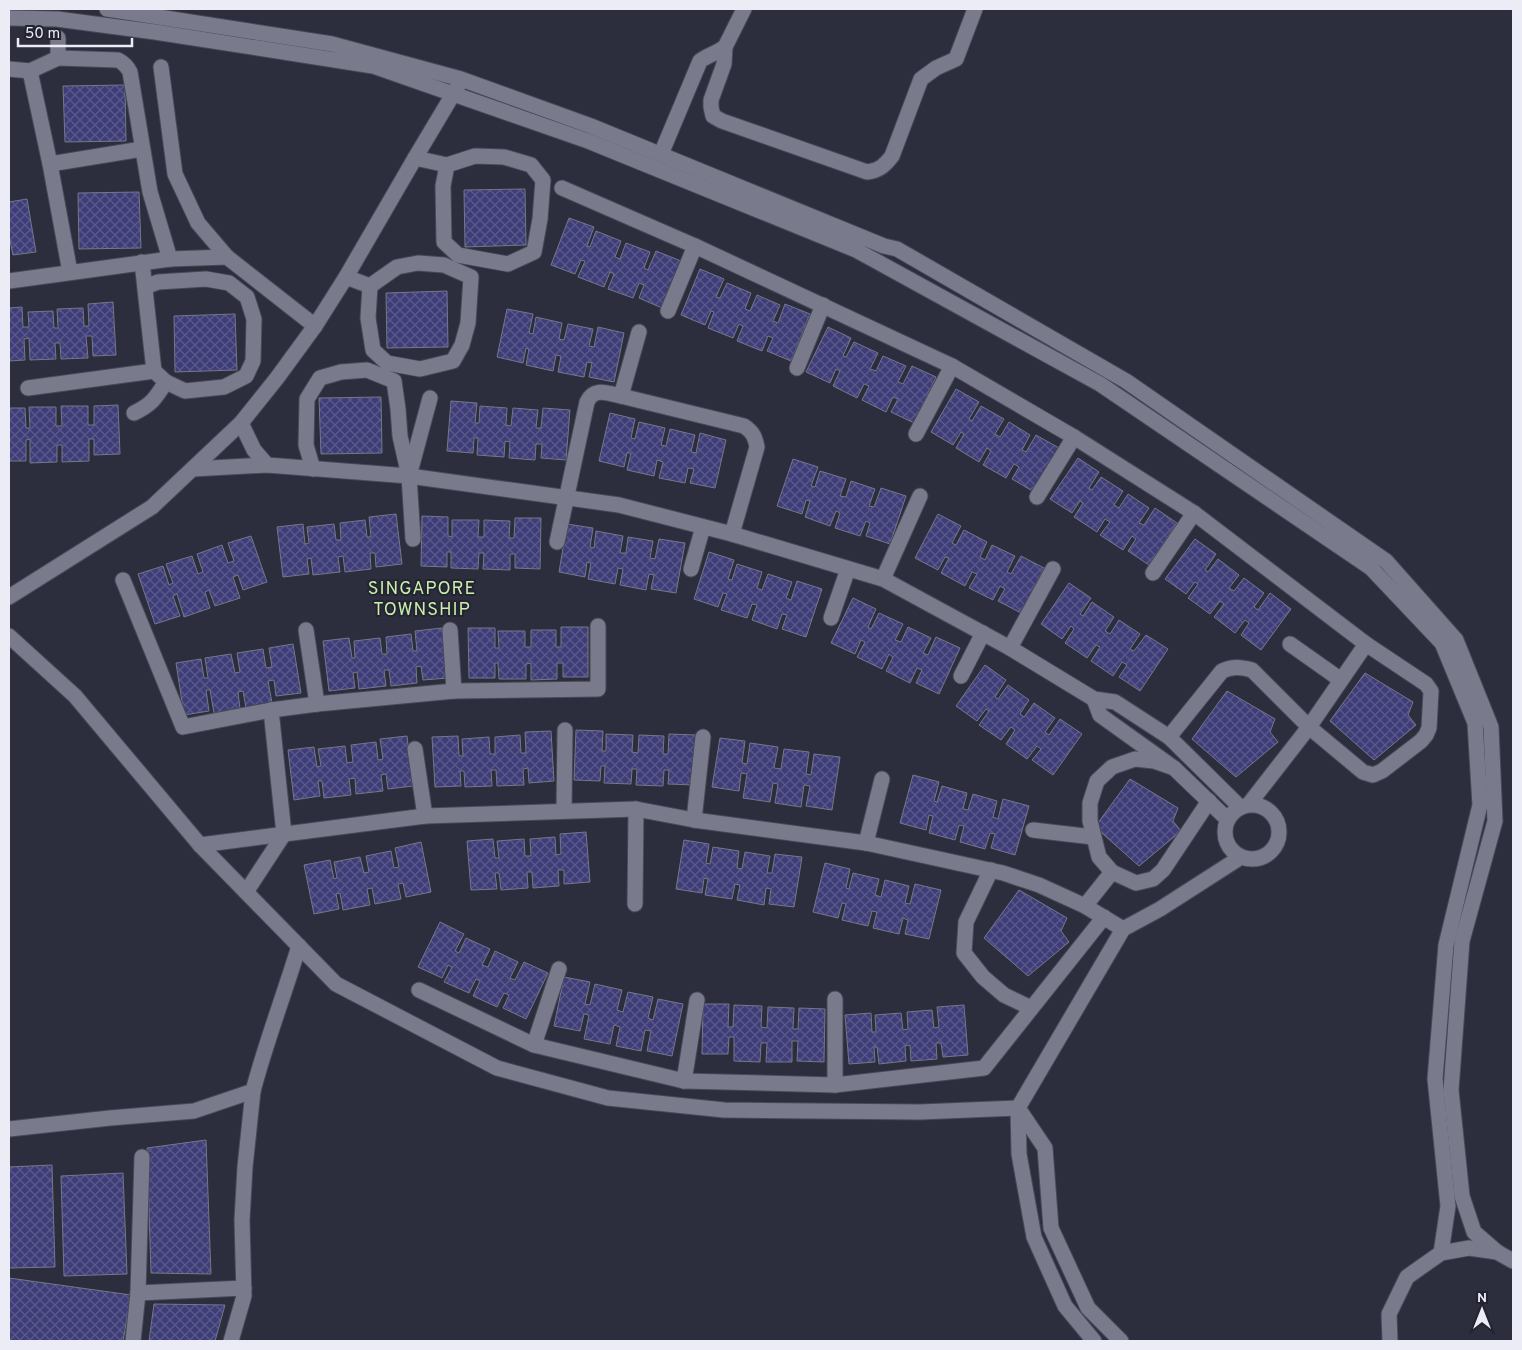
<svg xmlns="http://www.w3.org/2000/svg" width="1522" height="1350" viewBox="0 0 1522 1350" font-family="Overpass,sans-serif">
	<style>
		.building { fill: url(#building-cross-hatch); stroke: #757789 }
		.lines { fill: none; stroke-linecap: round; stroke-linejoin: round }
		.street-casing { stroke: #484956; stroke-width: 17 }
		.street { stroke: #797b8d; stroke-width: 15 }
		.labels { text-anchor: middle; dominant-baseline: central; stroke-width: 4; stroke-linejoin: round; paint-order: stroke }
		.quarter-label { font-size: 18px; letter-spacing: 1px; fill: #c9f0ab; stroke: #232332 }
	</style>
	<defs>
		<pattern id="building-cross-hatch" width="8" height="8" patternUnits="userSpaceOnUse" patternTransform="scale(1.25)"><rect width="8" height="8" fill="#3e3d78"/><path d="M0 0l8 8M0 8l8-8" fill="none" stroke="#5a598c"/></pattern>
	</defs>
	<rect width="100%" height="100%" fill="#2c2d3d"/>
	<g class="building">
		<polygon points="125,85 126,141 65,142 63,86"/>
		<polygon points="525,189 526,245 465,247 464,190"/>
		<polygon points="139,192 141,248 79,249 78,193"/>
		<polygon points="27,199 36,252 13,255 9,236 9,202"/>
		<polygon points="569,218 594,227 587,246 590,247 596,231 621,241 615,257 620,259 626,243 650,252 644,268 648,270 656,251 681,261 662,308 639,298 644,285 639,283 633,298 608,289 614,274 610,272 604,287 578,277 585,261 581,260 575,274 551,265"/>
		<polygon points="700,269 724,279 716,297 720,298 727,283 751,293 745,309 750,311 757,295 780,305 773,321 778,323 785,304 810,314 791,361 767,351 773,338 768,336 762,351 737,341 743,326 739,324 733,338 708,328 714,312 711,311 705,325 681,315"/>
		<polygon points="447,291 448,347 387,348 386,293"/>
		<polygon points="113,302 116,355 93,356 92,336 86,336 88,358 61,359 60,343 55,343 56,359 30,360 29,338 24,339 25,360 9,361 9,308 22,307 23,327 29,327 28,312 53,311 54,328 58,328 57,309 83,308 84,326 89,326 88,304"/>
		<polygon points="507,309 533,314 529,333 533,334 536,317 562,323 559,339 564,340 568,324 593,329 589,346 594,347 598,327 624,333 614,382 589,377 592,363 587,362 584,377 558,372 561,356 556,355 553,371 526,365 529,349 526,348 523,363 497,357"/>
		<polygon points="235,314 237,370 175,372 174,316"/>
		<polygon points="828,327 851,338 843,356 846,357 854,342 878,353 870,369 876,371 883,356 906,366 898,382 903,384 912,366 936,377 914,423 891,412 898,399 893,397 886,412 862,400 869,386 864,384 857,398 833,386 840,371 836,369 830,383 806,372"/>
		<polygon points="956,389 979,402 969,419 972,421 981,406 1004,419 995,434 1000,437 1009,422 1030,435 1022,450 1026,452 1036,435 1059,448 1034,492 1012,479 1019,467 1014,464 1006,478 983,465 991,451 987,448 979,462 956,448 964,434 961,432 953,445 931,432"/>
		<polygon points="381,397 382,453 321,454 319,398"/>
		<polygon points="451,401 477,403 475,423 479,423 480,406 507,408 506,425 511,426 513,408 538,410 536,428 541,428 543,408 570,410 566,460 541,458 542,444 536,444 535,460 509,458 510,442 505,441 504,457 477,455 478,438 474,438 473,453 447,451"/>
		<polygon points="118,405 120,454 94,455 94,439 89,439 89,461 62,462 62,445 57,445 57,462 30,463 30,439 26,440 26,461 9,461 9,408 25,408 26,428 30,428 29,407 56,407 56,426 62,426 61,406 88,406 88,425 94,425 94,406"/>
		<polygon points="610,413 635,419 631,438 635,439 639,422 665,428 661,445 666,446 670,429 695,435 691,452 696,453 700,433 726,440 715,488 690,483 694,469 688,468 685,483 659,478 663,462 657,460 654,476 627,470 631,453 627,453 624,467 599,461"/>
		<polygon points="1078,458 1099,472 1089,488 1092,490 1101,477 1123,491 1114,505 1119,508 1128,494 1149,508 1139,523 1144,525 1155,508 1177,523 1149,565 1128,551 1136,539 1132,536 1123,550 1100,535 1110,522 1105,519 1097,532 1074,517 1083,503 1080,501 1072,513 1050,499"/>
		<polygon points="793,459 818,467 811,486 815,487 820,471 846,479 840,496 846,497 851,481 875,489 869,506 874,507 881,488 906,496 890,544 866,536 870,523 866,521 860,536 835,528 840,513 836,511 830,526 805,517 810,501 806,500 802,514 777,506"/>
		<polygon points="396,514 402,564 376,567 375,553 370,553 371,569 345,572 343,556 338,557 340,572 313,575 311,558 307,559 309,574 283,577 277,527 303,524 305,544 309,543 307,527 334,524 336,540 341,540 340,523 365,520 367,537 371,537 369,517"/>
		<polygon points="938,514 961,526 952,543 956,545 964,530 987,542 980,557 985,560 992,545 1015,556 1007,572 1011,574 1021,556 1044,568 1021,613 998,601 1005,589 1000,586 993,600 969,588 977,574 972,572 965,586 941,573 949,558 945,557 938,570 915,558"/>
		<polygon points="422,516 448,517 448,536 452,537 452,520 479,520 478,537 484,537 484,520 510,521 509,538 514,538 515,518 541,518 540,569 515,568 515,554 510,554 510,570 483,569 484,553 479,553 478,569 451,568 451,552 447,552 447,567 421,566"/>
		<polygon points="567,524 593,528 590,547 594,548 596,531 623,536 620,553 626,553 628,537 653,541 650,558 655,559 659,539 685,543 676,593 651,589 654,575 649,574 646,590 620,585 623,569 618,568 615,584 588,579 591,563 587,562 585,577 559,572"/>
		<polygon points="251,536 267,582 243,590 238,575 233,577 240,598 215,606 209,590 205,592 210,608 184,617 177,594 173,596 180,616 155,624 138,574 163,566 169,585 173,583 166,564 192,556 198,574 203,572 197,554 222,545 228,563 234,561 228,543"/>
		<polygon points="1195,539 1216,554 1205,570 1208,572 1218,559 1239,575 1229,588 1234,591 1244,578 1264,593 1254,607 1258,610 1270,593 1291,609 1261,650 1241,635 1249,623 1245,620 1235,633 1214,617 1224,604 1220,601 1210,614 1188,598 1198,584 1195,582 1186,594 1165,579"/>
		<polygon points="709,552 734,560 728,579 732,580 737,564 762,572 757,588 762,590 768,574 792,582 786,598 791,600 797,581 822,589 806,637 782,629 787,615 782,614 777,629 752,620 757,605 752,604 747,618 721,610 727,594 723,593 718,607 694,599"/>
		<polygon points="1069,583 1091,598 1080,614 1083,616 1092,602 1114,617 1105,631 1110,634 1119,620 1140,634 1130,649 1134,651 1146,635 1168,649 1140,691 1119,677 1127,665 1122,662 1113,676 1091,661 1100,647 1096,645 1087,658 1065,643 1074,629 1071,626 1062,639 1041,624"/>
		<polygon points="853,598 876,609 868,627 871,629 879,613 903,624 895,640 901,642 908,627 931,638 923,653 928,655 936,637 960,648 939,694 916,683 922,670 917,668 910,683 886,671 893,657 889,654 882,669 857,657 865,642 861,640 855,654 831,643"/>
		<polygon points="561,627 588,627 588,677 563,677 563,663 557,663 557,679 531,680 531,663 526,664 526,679 499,679 498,663 495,663 495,678 469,678 468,628 495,628 495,648 499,648 498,631 525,631 525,647 531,647 531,630 556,630 556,647 561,647"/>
		<polygon points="442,628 448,678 423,680 421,666 416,667 417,683 391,686 389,670 384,670 386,686 359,689 357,672 353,673 355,688 329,691 323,641 349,638 352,658 355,658 354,641 380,638 382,654 387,654 386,637 411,634 413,651 417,651 415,631"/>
		<polygon points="293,644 301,693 276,696 274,680 268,681 272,703 246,708 243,691 238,692 240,709 214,713 210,690 206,690 209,711 184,715 176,663 201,659 204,678 208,678 205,658 231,654 235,673 240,672 237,653 263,649 266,668 272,667 269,648"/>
		<polygon points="985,665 1006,680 995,697 998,699 1008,685 1029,700 1020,714 1024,717 1034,703 1055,718 1045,732 1049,735 1060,719 1082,734 1053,775 1032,760 1041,749 1037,746 1027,759 1006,744 1015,730 1011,727 1001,740 979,725 989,711 986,709 977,721 956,706"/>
		<polygon points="1365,673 1413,702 1408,715 1416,725 1374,760 1330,721"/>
		<polygon points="1227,691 1275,719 1270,732 1278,742 1236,777 1192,739"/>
		<polygon points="576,730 603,731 602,751 606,751 606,734 633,735 632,752 638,753 639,735 664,736 663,754 668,754 669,734 696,735 694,785 668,784 669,770 664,770 663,786 636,785 637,769 632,769 631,784 604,783 605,766 601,766 600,781 574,780"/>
		<polygon points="551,731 554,781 529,783 528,768 523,769 524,785 497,786 496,770 491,770 492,786 465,787 464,771 460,771 461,786 435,787 432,737 458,736 459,756 463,756 462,739 489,737 490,754 495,754 495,737 520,735 521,753 526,753 525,732"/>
		<polygon points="407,736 413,786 388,789 386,774 381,775 383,791 356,794 355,778 349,779 351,795 324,798 322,781 318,781 320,796 294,800 288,750 314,747 317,767 321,766 318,749 345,746 347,763 353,762 351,745 376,742 378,760 383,759 380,739"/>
		<polygon points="720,738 745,741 742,763 747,764 750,743 778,747 774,768 781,769 784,749 809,752 806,774 811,775 814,754 840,757 832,810 806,806 810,786 804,785 801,807 775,803 778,784 773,783 770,802 743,798 747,774 741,773 739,791 712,787"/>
		<polygon points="913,775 939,782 934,801 937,802 942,786 967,793 963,809 968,810 973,794 997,801 993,817 998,819 1003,799 1029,806 1015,855 991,848 995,834 990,833 985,849 960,842 964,826 959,825 955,840 929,833 933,816 929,815 926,830 900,823"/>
		<polygon points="1130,779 1178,808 1173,821 1181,831 1139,866 1095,827"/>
		<polygon points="586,832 590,882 564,884 564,870 558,870 559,886 533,888 532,872 527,872 528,888 501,890 499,873 495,873 497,889 471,890 467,841 493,839 495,858 499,858 497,841 524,839 525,856 531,856 530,839 555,837 556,855 561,854 560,834"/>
		<polygon points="684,840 709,844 706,863 710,864 713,847 739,851 737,868 742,869 745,852 770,856 767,873 772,873 775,854 802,857 794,907 769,904 771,889 766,888 764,905 737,900 740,885 735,884 732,899 705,895 708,879 704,878 702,893 676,889"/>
		<polygon points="421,842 431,892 406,897 403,883 398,884 401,899 375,904 372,888 367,889 370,905 343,910 340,893 336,894 339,909 314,914 304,865 330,860 334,879 337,878 334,862 360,857 364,873 369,872 366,856 391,851 394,868 399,867 395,848"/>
		<polygon points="825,863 850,869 846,888 849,889 853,873 879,879 875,895 881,897 885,880 909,886 905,903 910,904 915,884 941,890 929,939 905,934 908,920 903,918 899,934 873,928 877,912 872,911 868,926 842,920 846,904 842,903 838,918 813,912"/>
		<polygon points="1019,890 1067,918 1061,931 1069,942 1028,976 984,938"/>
		<polygon points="440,922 464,934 455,951 459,953 466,938 490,949 482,965 488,967 495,951 518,962 510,978 515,980 524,962 548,973 526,1019 503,1008 509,995 504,993 497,1007 473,996 480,981 476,979 469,993 444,982 452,967 448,965 442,978 418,967"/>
		<polygon points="564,977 590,982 585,1004 590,1005 595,984 622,990 617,1010 623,1012 628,992 653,997 648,1018 653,1020 658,999 683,1004 672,1056 647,1051 651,1031 645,1030 641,1051 616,1046 620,1027 614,1025 610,1044 584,1039 589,1015 584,1014 580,1031 554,1026"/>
		<polygon points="703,1004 729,1004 728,1027 733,1027 734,1005 762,1006 761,1027 767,1028 768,1007 794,1008 793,1029 798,1029 799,1008 825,1009 824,1062 797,1061 798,1041 792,1041 792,1062 766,1062 767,1043 761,1043 760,1062 734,1061 734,1037 729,1037 728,1054 702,1054"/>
		<polygon points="964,1005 968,1055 943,1057 941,1043 936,1043 937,1059 911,1061 910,1045 905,1046 906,1061 879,1064 877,1047 874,1047 875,1062 849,1064 845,1015 871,1013 872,1032 876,1032 875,1015 901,1013 903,1030 908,1029 907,1012 932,1010 934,1028 939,1027 937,1007"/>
		<polygon points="206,1140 211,1274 151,1273 147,1148"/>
		<polygon points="52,1165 55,1267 9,1268 9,1167"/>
		<polygon points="123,1173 127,1274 64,1276 61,1176"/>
		<polygon points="9,1278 131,1295 123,1341 9,1341"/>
		<polygon points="154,1304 225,1305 215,1341 149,1341"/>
	</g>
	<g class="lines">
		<defs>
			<g id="street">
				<polyline points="107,9 332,44 461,79 591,126 884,246 897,249 1126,381 1386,561 1456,640 1491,727 1495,821 1462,941 1451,1090 1462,1196 1474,1232 1497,1252"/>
				<path d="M 744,9 L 725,47 L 724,64 L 711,100 L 711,107 L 713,116 L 722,121 L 867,172 C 879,171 885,165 892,156 L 921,79 L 936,68 L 956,59 L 975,9"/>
				<polyline points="9,18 57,19 155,32 373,66 588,141 856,250 1100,384 1371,568 1442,643 1475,723 1480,805 1446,945 1435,1079 1448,1206 1441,1253"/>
				<path d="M 58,58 L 118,60 C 124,63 127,66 130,72 L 150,192 L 170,259"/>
				<polyline points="161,67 175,174 198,223 227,257 315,326"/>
				<polyline points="9,69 30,71 58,58 58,38"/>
				<polyline points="30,71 50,164 70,272"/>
				<path d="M 661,154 L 700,61 C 708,55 717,53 725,47"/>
				<polyline points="415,158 447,165 475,156 504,157 531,165 543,180 540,219 534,252 508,264 458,255 444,242 443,186 447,165"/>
				<polyline points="50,164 142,149"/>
				<path d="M 562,188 L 695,246 L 952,366 L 1074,437 L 1194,513 L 1366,644 L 1426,684 L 1431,691 L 1429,728 L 1426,735 L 1421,741 L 1382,771 L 1373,775 L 1363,772 L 1309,727 L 1252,670 C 1241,667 1233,666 1222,671 L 1169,737"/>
				<polyline points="142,262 154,371 166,382 185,391 224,387 246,376 253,361 254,319 247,297 229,283 206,279 158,282 145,287"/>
				<polyline points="346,277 370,286 397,267 418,263 444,265 471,277 468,323 462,345 453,361 420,369 387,363 373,350 368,318 370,286"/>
				<polyline points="9,281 170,259 227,257"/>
				<polyline points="668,311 695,246"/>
				<polyline points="797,368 823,305"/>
				<polyline points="28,388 154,371"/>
				<path d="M 621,396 L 744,426 C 753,432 755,437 757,447 L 732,534"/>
				<path d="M 134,413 C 153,404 155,398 166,382"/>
				<polyline points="241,423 254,450 267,465 409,476 619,505 732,534 883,579 1010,648 1094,699 1115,702 1169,737 1240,807"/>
				<polyline points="916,434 952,366"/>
				<polyline points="193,469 267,465"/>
				<polyline points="313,469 306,445 307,399 320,378 341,372 367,370 394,381 398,409 400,436 409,476"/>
				<polyline points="1037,497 1074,437"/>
				<polyline points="413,539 409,476 430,398"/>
				<path d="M 557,542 L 587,402 C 594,387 607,393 621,396 L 639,332"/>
				<polyline points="691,569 703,527"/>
				<polyline points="1153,573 1194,513"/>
				<polyline points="883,579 920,496"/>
				<polyline points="123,580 183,727 271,710 317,704 454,691 598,689 598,626"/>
				<polyline points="9,597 152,507 241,423 277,378 315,326 346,277 415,158 458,86"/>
				<polyline points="831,618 848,569"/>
				<polyline points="306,630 317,704"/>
				<polyline points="450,630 454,691"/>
				<polyline points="9,636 75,696 200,845 336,984 497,1068 608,1098 724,1110 920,1112 1018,1108"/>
				<polyline points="1290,644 1341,680"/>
				<polyline points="1010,648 1053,569"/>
				<polyline points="961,676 983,633"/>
				<polyline points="1094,699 1100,715 1174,768 1227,819"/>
				<polyline points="415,749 425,816"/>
				<polyline points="1174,768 1154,761 1135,759 1112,767 1097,781 1090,803 1090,821 1099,857 1112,872 1136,883 1153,879 1163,870 1209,801"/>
				<polyline points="1249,804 1309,727 1366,644"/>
				<circle cx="1252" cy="832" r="27"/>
				<polyline points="564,811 565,730"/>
				<polyline points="694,820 703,737"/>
				<polyline points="1033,830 1093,837"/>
				<polyline points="866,843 882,779"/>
				<polyline points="200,845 425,816 636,809 694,820 866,843 1003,873 1039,885 1085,906 1123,929"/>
				<polyline points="991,870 966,922 964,953 983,977 1004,995 1031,1008"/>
				<polyline points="246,892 284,834 271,710"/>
				<polyline points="635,904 636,809"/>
				<polyline points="1085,906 1112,872"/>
				<polyline points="419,990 534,1045 684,1081 835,1085 984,1068 1104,917"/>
				<polyline points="835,999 835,1085"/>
				<polyline points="534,1045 559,969"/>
				<polyline points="684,1081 697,1000"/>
				<polyline points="1018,1108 1045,1148 1051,1228 1088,1308 1121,1341"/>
				<path d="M 9,1129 L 110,1118 L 194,1111 L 253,1091 C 266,1042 284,995 299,946"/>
				<polyline points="138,1293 244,1288"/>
				<polyline points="133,1341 138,1293 142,1157"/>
				<polyline points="231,1341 244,1296 242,1220 245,1167 253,1091"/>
				<polyline points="1094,1341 1065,1306 1034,1237 1019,1154 1018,1108 1123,929 1160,909 1241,857"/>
				<polyline points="1390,1341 1389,1314 1407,1277 1441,1253 1469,1248 1497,1252 1513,1261"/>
			</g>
		</defs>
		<use href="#street" class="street-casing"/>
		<use href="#street" class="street"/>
	</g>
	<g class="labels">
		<g class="quarter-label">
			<text x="422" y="589">SINGAPORE<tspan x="422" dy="21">TOWNSHIP</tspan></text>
		</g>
	</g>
	<rect width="1522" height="1350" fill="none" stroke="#ebecf6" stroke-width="20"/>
	<g transform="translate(1482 1310)" stroke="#232332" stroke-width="4" paint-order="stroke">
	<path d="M0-4L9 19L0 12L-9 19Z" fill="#ebecf6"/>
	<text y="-8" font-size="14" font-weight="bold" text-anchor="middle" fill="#ebecf6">N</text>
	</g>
	<path d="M18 38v8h114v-8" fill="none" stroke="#ebecf6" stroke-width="2.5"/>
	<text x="25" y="38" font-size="15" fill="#ebecf6" stroke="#232332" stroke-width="4" paint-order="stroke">50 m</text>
</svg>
